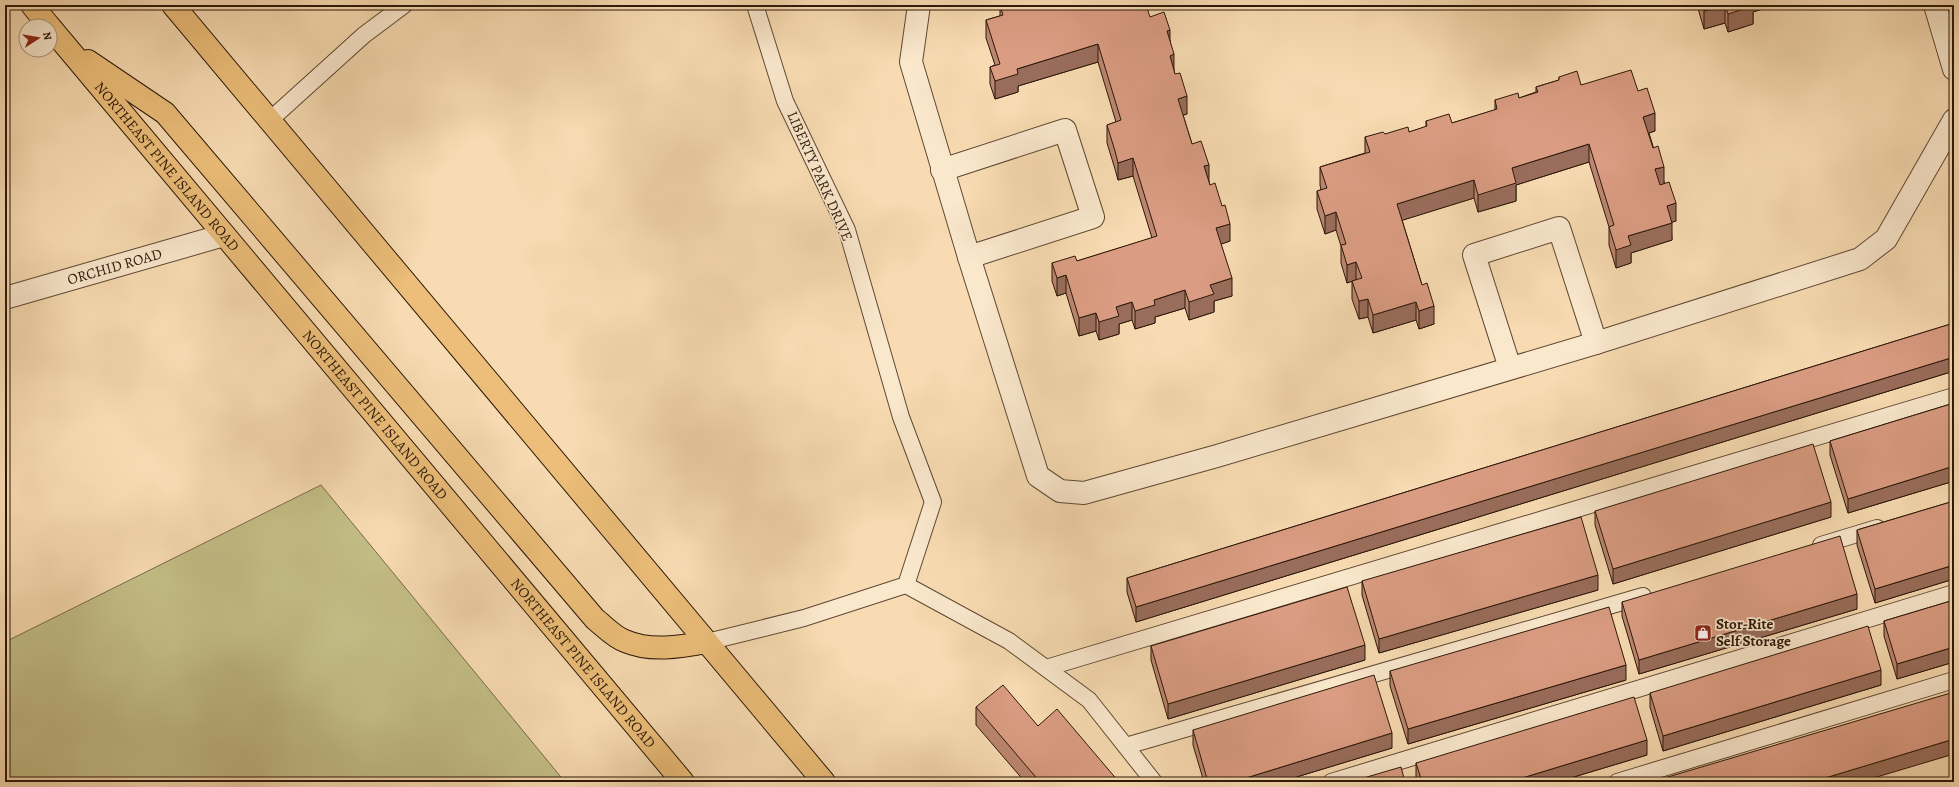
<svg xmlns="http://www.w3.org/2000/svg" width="1959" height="787" viewBox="0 0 1959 787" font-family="Alegreya,serif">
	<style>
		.green { fill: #c4be87; stroke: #786b48 }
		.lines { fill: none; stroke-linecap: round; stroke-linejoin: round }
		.lane-casing { stroke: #5f4933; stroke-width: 18 }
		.street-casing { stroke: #5f4933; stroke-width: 24 }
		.primary-casing { stroke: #2c1809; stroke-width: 24 }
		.lane { stroke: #fae8cd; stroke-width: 16 }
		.street { stroke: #fae8cd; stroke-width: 22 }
		.primary { stroke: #ecbe79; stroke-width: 22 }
		.wall { fill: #bb8670; stroke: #2c1809 }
		.shaded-wall { fill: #996d5b; stroke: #2c1809 }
		.building { fill: #da9c82; stroke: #2c1809 }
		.labels { text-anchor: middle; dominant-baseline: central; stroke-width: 3.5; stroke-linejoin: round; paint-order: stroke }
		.street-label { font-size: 15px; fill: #2c1809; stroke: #fae8cd }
		.poi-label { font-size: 15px; font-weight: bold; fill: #2c1809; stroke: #fae8cd; text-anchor: start }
	</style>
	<rect width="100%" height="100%" fill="#f8dbb2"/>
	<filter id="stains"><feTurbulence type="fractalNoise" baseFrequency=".005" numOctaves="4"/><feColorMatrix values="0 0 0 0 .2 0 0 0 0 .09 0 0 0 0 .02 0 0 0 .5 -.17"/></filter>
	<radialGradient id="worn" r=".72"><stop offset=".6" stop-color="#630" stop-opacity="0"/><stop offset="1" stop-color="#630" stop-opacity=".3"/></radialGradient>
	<polygon class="green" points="321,485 565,782 5,782 5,642"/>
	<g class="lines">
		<defs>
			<g id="lane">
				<polyline points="270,120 364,35 404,5"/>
				<polyline points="1821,545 1877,528"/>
				<polyline points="906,585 1009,641 1089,700 1154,782"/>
				<polyline points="707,642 804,618 906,585 933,502 901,417 847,230 785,101 755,5"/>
				<polyline points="1046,668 1954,396"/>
				<polyline points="1126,746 1643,596"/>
				<polyline points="1331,782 1954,593"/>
				<polyline points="1617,782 1954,680"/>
			</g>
			<g id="street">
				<polyline points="919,5 911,62 969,257 1038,476 1060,491 1084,493 1217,456 1596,343 1860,259 1886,239 1954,120"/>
				<polyline points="1935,5 1954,69"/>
				<polyline points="942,170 1065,130 1093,217 969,257"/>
				<path id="s1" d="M 5,298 L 224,235"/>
				<polyline points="1510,368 1474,255 1559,228 1596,343"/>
			</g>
			<g id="primary">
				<polyline points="32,5 49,26"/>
				<polyline points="173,5 824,782"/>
				<path id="s2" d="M 50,27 L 683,782"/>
				<path d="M 88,61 L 165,113 L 595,619 C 604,626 614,637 625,641 C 650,652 680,647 707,642"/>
			</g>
		</defs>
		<use href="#lane" class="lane-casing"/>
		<use href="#street" class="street-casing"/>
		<use href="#primary" class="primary-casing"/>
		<use href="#lane" class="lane"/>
		<use href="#street" class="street"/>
		<use href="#primary" class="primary"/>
	</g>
	<g class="wall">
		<polygon points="1697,5 1775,5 1753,12 1753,24 1728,32 1725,23 1704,29"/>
		<polygon points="1000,6 1023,8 1150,17 1170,40 1174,71 1187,114 1183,115 1192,144 1209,182 1230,241 1221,244 1232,296 1214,301 1214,312 1189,320 1185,308 1155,317 1155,323 1135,329 1132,320 1119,324 1119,334 1099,340 1096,331 1079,336 1066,293 1057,296 1052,281 1052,263 1077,261 1152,238 1133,176 1118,180 1115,169 1107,143 1107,125 1116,122 1098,62 1018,86 1018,92 995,99 990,84 990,67 995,65 986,38 986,20 1000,16"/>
		<polygon points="1559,77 1581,85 1638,91 1655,131 1649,133 1676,221 1671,222 1672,240 1631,253 1631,263 1616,268 1609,245 1609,227 1589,162 1516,185 1516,201 1478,212 1474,198 1402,220 1434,324 1419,329 1416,320 1373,333 1368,317 1359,319 1352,299 1352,281 1347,283 1341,263 1341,246 1336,230 1325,234 1317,209 1317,191 1321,190 1320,185 1320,167 1365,153 1365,137 1409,132 1426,127 1426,121 1452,123 1495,110 1495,100 1519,98 1536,92 1536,87 1559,80"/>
		<polygon points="1954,323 1954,371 1136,622 1127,592 1127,578"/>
		<polygon points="1954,403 1954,481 1848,513 1830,455 1830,441"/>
		<polygon points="1954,501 1954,579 1875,603 1857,545 1857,530"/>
		<polygon points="1595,511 1831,517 1613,584 1595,525"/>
		<polygon points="1362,581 1598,590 1379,653 1362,595"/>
		<polygon points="1954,600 1954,662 1897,679 1884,636 1884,621"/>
		<polygon points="1622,602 1857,609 1639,674 1622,616"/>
		<polygon points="1151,646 1365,660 1168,719 1151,660"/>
		<polygon points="1390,671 1626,680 1408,744 1390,686"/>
		<polygon points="1881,685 1663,751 1650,707 1650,693"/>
		<polygon points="976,707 1038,726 1119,782 1025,782 976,725"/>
		<polygon points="1193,730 1392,748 1280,782 1204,782 1193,745"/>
		<polygon points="1647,755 1557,782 1417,782 1416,777 1416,763"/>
	</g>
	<g class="shaded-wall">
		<polygon points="1725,5 1725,23 1704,29 1704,11"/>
		<polygon points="1749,5 1775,5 1753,12 1753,24 1728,32 1728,14"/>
		<polygon points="1782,5 1792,5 1782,8"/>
		<polygon points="1170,30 1170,48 1167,31"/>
		<polygon points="1098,44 1098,62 1018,86 1018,92 995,99 995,81 1017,69"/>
		<polygon points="1174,54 1174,72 1170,56"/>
		<polygon points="1187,96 1187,114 1178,117 1178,99"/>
		<polygon points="1655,113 1655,131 1643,135 1643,117"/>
		<polygon points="1589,144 1589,162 1516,185 1516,201 1478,212 1478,195 1512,168"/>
		<polygon points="1133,158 1133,176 1118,180 1118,163"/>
		<polygon points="1209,165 1209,183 1204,166"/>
		<polygon points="1664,167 1664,185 1655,187 1655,169"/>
		<polygon points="1474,180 1474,198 1397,222 1397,204"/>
		<polygon points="1676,203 1676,221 1667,224 1667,206"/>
		<polygon points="1336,212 1336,230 1325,234 1325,216"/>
		<polygon points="1672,223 1672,240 1631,253 1631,263 1616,268 1616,250 1628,236"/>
		<polygon points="1230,224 1230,241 1216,246 1216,228"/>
		<polygon points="1356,262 1356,280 1347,283 1347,265"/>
		<polygon points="1066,275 1066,293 1057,296 1057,278"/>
		<polygon points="1232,278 1232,296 1214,301 1214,312 1189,320 1189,302 1210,285"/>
		<polygon points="1185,290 1185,308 1155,317 1155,323 1135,329 1135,311 1154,300"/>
		<polygon points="1368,299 1368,317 1359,319 1359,301"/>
		<polygon points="1132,302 1132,320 1119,324 1119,334 1099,340 1099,322 1116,307"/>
		<polygon points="1416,302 1416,320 1373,333 1373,315"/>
		<polygon points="1434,306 1434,324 1419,329 1419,311"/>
		<polygon points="1096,313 1096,331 1079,336 1079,318"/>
		<polygon points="1954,357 1954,371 1136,622 1136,607"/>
		<polygon points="1954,466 1954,481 1848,513 1848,499"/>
		<polygon points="1831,502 1831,517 1613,584 1613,569"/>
		<polygon points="1954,565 1954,579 1875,603 1875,589"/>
		<polygon points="1598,575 1598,590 1379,653 1379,639"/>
		<polygon points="1857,594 1857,609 1639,674 1639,660"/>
		<polygon points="1365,645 1365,660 1168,719 1168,704"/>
		<polygon points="1954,647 1954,662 1897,679 1897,664"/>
		<polygon points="1626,665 1626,680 1408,744 1408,729"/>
		<polygon points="1881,670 1881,685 1663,751 1663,736"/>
		<polygon points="1392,733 1392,748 1280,782 1233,782"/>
		<polygon points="1954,739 1954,754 1860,782 1812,782"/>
		<polygon points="1647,740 1647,755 1557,782 1509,782"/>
	</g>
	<g class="building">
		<polygon points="1002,5 1022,5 1023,8 1034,5 1146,5 1150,17 1164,12 1170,30 1167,31 1174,54 1170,56 1175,74 1180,73 1187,96 1178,99 1192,144 1201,141 1209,165 1204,166 1210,185 1215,183 1222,206 1225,205 1230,224 1216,228 1232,278 1210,285 1214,294 1189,302 1185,290 1154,300 1155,305 1135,311 1132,302 1116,307 1119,316 1099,322 1096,313 1079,318 1066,275 1057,278 1052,263 1075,256 1077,261 1157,236 1133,158 1118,163 1115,151 1107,125 1121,120 1098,44 1017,69 1018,74 995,81 990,67 1000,64 986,20 1003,15 1000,6"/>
		<polygon points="1702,5 1724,5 1704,11"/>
		<polygon points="1725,5 1752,5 1753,6 1728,14"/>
		<polygon points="1631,70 1638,91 1647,88 1655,113 1643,117 1653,148 1658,146 1664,167 1655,169 1660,185 1669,182 1676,203 1667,206 1672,223 1628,236 1631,245 1616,250 1609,227 1614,225 1589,144 1512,168 1516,183 1478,195 1474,180 1397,204 1422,285 1427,283 1434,306 1419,311 1416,302 1373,315 1368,299 1359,301 1352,281 1362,278 1356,262 1347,265 1341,245 1346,244 1336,212 1325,216 1317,191 1327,188 1320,167 1370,152 1365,137 1383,132 1385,134 1408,127 1409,132 1427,126 1426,121 1449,114 1452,123 1497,109 1495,100 1518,93 1519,98 1538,92 1536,87 1559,80 1559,77 1577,71 1581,85"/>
		<polygon points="1954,323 1954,357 1136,607 1127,578"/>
		<polygon points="1954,403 1954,466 1848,499 1830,441"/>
		<polygon points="1813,444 1831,502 1613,569 1595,511"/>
		<polygon points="1954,501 1954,565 1875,589 1857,530"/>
		<polygon points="1581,517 1598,575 1379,639 1362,581"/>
		<polygon points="1840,536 1857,594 1639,660 1622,602"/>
		<polygon points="1347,587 1365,645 1168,704 1151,646"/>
		<polygon points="1954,600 1954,647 1897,664 1884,621"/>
		<polygon points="1609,607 1626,665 1408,729 1390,671"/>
		<polygon points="1868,626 1881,670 1663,736 1650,693"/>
		<polygon points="1374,675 1392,733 1233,782 1208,782 1193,730"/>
		<polygon points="1003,685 1038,726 1057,709 1119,782 1040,782 976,707"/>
		<polygon points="1954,692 1954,739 1812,782 1651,782"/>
		<polygon points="1634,697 1647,740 1509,782 1422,782 1416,763"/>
		<polygon points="1401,767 1405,782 1350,782"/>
	</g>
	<defs>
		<symbol id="shop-square" viewBox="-11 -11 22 22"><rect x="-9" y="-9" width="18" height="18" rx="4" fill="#8f2418" stroke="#fae8cd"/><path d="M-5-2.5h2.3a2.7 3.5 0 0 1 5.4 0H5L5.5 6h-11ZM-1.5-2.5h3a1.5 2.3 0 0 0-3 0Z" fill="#fff"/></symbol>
	</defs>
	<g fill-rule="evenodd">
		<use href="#shop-square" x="1693" y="623" width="20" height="20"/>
	</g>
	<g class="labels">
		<g class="street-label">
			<text stroke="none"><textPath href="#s2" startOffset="182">NORTHEAST PINE ISLAND ROAD</textPath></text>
			<text transform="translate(820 176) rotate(66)">LIBERTY PARK DRIVE</text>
			<text stroke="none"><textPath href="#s1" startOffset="114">ORCHID ROAD</textPath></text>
			<text stroke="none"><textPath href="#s2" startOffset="506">NORTHEAST PINE ISLAND ROAD</textPath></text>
			<text stroke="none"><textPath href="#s2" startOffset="830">NORTHEAST PINE ISLAND ROAD</textPath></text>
		</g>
		<g class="poi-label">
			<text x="1716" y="624">Stor-Rite<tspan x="1716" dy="17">Self Storage</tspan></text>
		</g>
	</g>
	<rect width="1959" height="787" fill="none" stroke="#f8dbb2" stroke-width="20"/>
	<rect x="6" y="6" width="1947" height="775" fill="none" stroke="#2c1809" stroke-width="2"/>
	<rect x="10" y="10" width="1939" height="767" fill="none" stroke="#2c1809"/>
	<g transform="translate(38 38) rotate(78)"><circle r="19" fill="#fae8cd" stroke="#a8957f"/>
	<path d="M0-3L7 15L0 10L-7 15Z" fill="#8f2418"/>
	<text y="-6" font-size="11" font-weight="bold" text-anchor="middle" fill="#2c1809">N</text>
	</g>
	<rect width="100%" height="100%" filter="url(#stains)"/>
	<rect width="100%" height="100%" fill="url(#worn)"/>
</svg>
